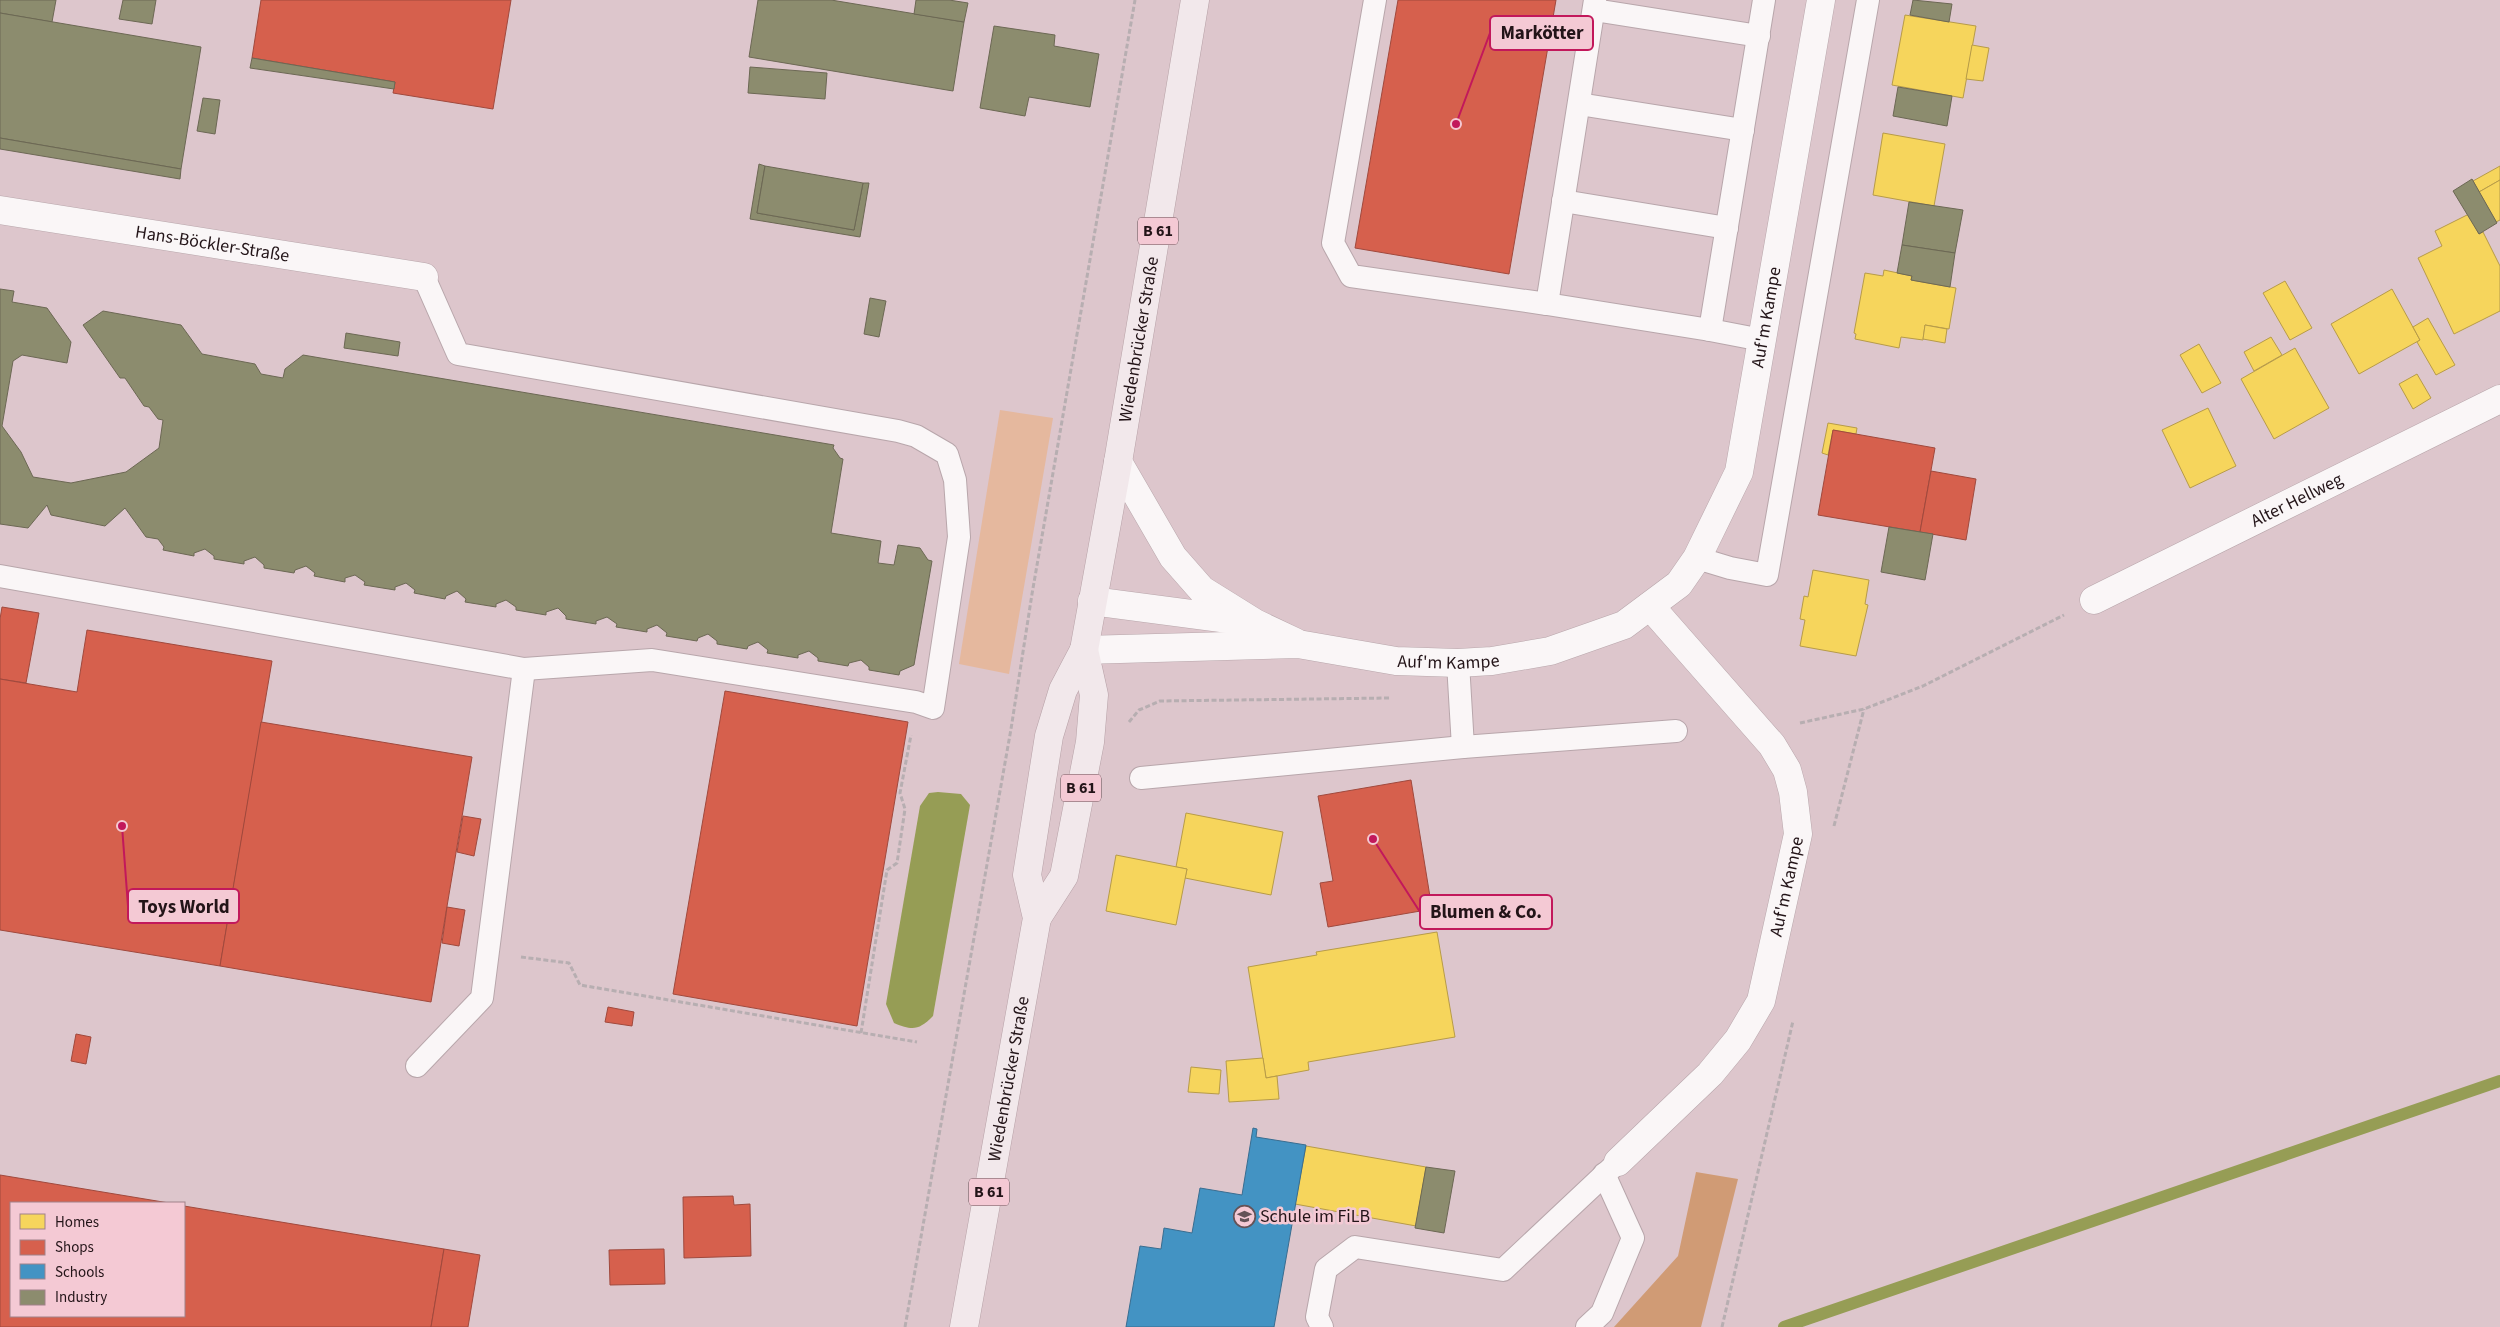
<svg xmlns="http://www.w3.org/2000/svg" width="2500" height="1327" viewBox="0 0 2500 1327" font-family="'Source Sans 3',sans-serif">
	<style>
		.green { fill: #e5b89e }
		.forest { fill: #d09b75 }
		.water { fill: #969d55 }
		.homes { fill: #f6d55c; stroke: #b79b48 }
		.shops { fill: #d6604d; stroke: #a0493d }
		.schools { fill: #4393c3; stroke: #396d90 }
		.industry { fill: #8c8c6e; stroke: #6c6854 }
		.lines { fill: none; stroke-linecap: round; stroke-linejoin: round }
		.stream { stroke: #969d55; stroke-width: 12 }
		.service-casing { stroke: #b8a6ab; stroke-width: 24 }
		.minor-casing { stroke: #b8a6ab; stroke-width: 29 }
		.primary-casing { stroke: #b6a0a6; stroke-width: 29 }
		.path { stroke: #b7aeb1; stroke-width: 3; stroke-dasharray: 5 2.5; stroke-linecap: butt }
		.service { stroke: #faf6f7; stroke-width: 22 }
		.minor { stroke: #faf6f7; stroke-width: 28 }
		.primary { stroke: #f2e8eb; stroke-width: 28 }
		.labels { text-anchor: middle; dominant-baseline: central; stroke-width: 5; stroke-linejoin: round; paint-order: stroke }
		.shield { fill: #f4c9d4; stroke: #624a50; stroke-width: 1 }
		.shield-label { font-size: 16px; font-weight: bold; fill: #231418 }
		.street-label { font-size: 18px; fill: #231418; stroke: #f4c9d4 }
		.poi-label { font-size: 18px; fill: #231418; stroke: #f4c9d4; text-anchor: start }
		.leader { fill: none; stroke: #c2185b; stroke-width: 2 }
		.callout-dot { fill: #c2185b; stroke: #f4c9d4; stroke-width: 2 }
		.callout { fill: #f4c9d4; stroke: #c2185b; stroke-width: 2 }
		.callout-label { font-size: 19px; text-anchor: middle; font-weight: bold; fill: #231418 }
	</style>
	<rect width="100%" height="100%" fill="#ddc6cc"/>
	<polygon class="green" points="1000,410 1053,418 1009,674 959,664"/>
	<polygon class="forest" points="1696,1172 1738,1179 1701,1327 1614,1327 1678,1256"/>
	<path class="water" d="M 938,792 L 961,794 L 970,805 L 933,1016 C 919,1030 913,1031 894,1023 L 886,1004 L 920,806 L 929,793 Z"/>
	<g class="homes">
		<polygon points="1905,15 1976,26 1963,98 1892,85"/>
		<polygon points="1972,45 1989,48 1983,81 1966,79"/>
		<polygon points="1883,133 1945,144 1934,206 1873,195"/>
		<polygon points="2500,166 2500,180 2479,192 2473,181"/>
		<polygon points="2500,180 2500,220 2496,222 2479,192"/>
		<polygon points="2469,214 2479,234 2483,232 2500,266 2500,311 2454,334 2418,258 2442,246 2435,231"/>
		<polygon points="1884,270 1912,276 1911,280 1956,288 1949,329 1925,325 1923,340 1901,337 1899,348 1855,339 1856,334 1854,333 1865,273 1883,276"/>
		<polygon points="2285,281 2312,328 2290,340 2263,293"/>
		<polygon points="2392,289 2420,340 2359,374 2331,324"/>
		<polygon points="2428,318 2455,365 2436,375 2417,342 2420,340 2413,327"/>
		<polygon points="1925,325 1947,329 1945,343 1923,339"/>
		<polygon points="2271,337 2282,355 2254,371 2244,352"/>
		<polygon points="2199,344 2221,383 2202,393 2180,355"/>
		<polygon points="2295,348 2329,408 2274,439 2241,379"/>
		<polygon points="2417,374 2431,398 2413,409 2399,384"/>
		<polygon points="2208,408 2236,466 2190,488 2162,430"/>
		<polygon points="1828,423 1857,428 1856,434 1833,430 1828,455 1822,453"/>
		<polygon points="1813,570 1869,580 1865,604 1868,605 1856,656 1800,646 1805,620 1800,619 1804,596 1808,597"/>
		<polygon points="1186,813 1283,832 1271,895 1185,878 1187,869 1176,867"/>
		<polygon points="1116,855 1187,869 1176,925 1106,911"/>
		<polygon points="1437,932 1455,1037 1308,1062 1309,1070 1266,1078 1248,967 1317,955 1316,952"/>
		<polygon points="1263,1058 1266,1078 1277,1076 1279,1099 1229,1102 1226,1061"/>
		<polygon points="1191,1067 1221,1070 1219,1094 1188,1092"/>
		<polygon points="1306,1146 1426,1167 1416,1226 1295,1204"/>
	</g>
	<g class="shops">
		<polygon points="261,0 511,0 493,109 393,93 395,82 252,58"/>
		<polygon points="1398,0 1556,0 1509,274 1355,248"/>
		<polygon points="1833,430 1935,448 1920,532 1818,515"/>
		<polygon points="1931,471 1976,479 1966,540 1920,532"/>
		<polygon points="2,607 39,613 26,683 0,679 0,619"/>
		<polygon points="87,630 272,661 220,966 0,930 0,679 77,692"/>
		<polygon points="725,691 908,722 857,1026 673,994"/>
		<polygon points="261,722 472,757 431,1002 220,966"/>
		<polygon points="1411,780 1432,909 1328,927 1320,883 1333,881 1318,796"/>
		<polygon points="463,816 481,819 474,856 457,852"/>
		<polygon points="447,907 465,910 459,946 442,943"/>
		<polygon points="608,1007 634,1012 632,1026 605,1022"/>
		<polygon points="76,1034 91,1037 86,1064 71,1061"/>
		<polygon points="0,1175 169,1203 11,1203 11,1316 184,1316 184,1206 444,1249 431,1327 0,1327"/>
		<polygon points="733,1196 734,1205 750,1204 751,1256 684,1258 683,1197"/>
		<polygon points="444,1249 480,1255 468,1327 431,1327"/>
		<polygon points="664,1249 665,1284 610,1285 609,1250"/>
	</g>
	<polygon class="schools" points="1253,1128 1257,1129 1256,1137 1306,1145 1274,1327 1126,1327 1140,1246 1161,1249 1164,1228 1192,1233 1200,1188 1242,1195"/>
	<g class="industry">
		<polygon points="0,0 56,0 52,22 0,13"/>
		<polygon points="123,0 156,0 152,24 119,19"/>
		<polygon points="758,0 831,0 964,22 953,91 749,57"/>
		<polygon points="916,0 949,0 968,3 964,22 914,14"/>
		<polygon points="1913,0 1952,4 1949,22 1910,15"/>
		<polygon points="0,13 201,47 181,169 0,138"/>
		<polygon points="994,26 1055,35 1054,46 1099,54 1090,107 1029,97 1025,116 980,108"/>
		<polygon points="252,58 395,82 394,89 250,68"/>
		<polygon points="750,67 827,73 825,99 748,93"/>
		<polygon points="1898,87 1952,96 1947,126 1893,116"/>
		<polygon points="203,98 220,100 215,134 197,131"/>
		<polygon points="0,138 181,169 180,179 0,149"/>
		<polygon points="759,164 765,166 757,213 854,230 863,183 869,183 860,237 750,219"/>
		<polygon points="765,166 863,183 854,230 757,213"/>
		<polygon points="2472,179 2497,223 2479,234 2453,191"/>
		<polygon points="1909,202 1963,210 1955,253 1902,245"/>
		<polygon points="1902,245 1955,253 1950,287 1911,280 1912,276 1897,273"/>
		<polygon points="0,289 14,291 12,302 47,308 71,342 67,363 22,355 13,361 2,426 21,452 33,477 71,483 126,472 159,448 163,420 158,419 149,407 144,406 125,378 120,378 83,325 103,311 181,325 202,354 255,364 261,374 283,378 285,369 303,355 834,445 833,448 840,458 843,459 831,533 881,541 878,563 894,565 898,545 920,548 928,560 932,561 914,665 900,671 899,675 869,670 869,667 861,660 849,663 848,666 818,661 818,658 809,651 798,655 798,658 767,653 768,650 758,642 748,646 747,649 717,644 717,641 708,634 698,638 697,641 666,636 667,633 657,625 647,629 647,632 616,627 617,624 607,617 596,621 596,624 566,619 566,616 558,608 546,612 546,615 516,610 516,607 506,600 496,604 496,607 465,602 466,599 457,591 446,596 445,599 414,593 415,590 406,583 395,587 395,590 364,585 365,582 355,575 345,578 345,582 314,576 315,573 306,566 295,570 294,573 264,568 264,565 255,557 244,561 244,564 214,559 214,556 205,549 194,553 194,556 163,550 164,547 158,539 146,537 125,508 105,526 51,515 47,505 28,528 0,524"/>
		<polygon points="870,298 886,301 879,337 864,334"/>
		<polygon points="346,333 400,342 398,356 344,348"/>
		<polygon points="1889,527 1933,534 1925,580 1881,572"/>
		<polygon points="1426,1167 1455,1171 1444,1233 1415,1228"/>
	</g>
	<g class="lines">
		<polyline class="stream" points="1784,1327 2500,1081"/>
		<defs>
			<g id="service">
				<polyline points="1375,0 1333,243 1351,276 1547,304"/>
				<polyline points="1595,0 1547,304 1710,330 1762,340"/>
				<polyline points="1594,10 1759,36"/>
				<polyline points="1579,104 1743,130"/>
				<polyline points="1563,201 1727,228"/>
				<polyline points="424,277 458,354 898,431 916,436 947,454 955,480 959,537 933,708 916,702 652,660 524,669"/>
				<polyline points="1710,330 1764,0"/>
				<polyline points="1697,558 1730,568 1767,575 1868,0"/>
				<polyline points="0,576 524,669 482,998 417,1066"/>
				<polyline points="1458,663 1463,747"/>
				<polyline points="1141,778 1463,747 1676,731"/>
				<polyline points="1322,1327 1317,1317 1326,1269 1355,1247 1503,1270 1618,1162"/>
				<polyline points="1587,1327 1602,1313 1633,1238 1604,1174"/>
			</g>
			<g id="minor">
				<path id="s1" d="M 0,210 L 424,277"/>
				<polyline points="1118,462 1173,557 1202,590 1255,623 1295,642"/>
				<path id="s2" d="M 2094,600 L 2500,399"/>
				<polyline points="1092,601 1244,621"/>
				<path id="s3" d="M 1084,650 L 1298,644 L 1396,661 L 1458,663 L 1492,661 L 1550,651 L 1624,625 L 1679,584 L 1697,558 L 1739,472 L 1821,0"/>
				<path id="s4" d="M 1618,1162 L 1710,1074 L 1738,1040 L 1761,1001 L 1798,834 L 1793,792 L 1787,770 L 1772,745 L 1650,606"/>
			</g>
			<g id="primary">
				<polyline points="1037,918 1064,876 1090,742 1094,695 1084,650"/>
				<path id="s5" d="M 964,1327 L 1037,918 L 1027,875 L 1049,736 L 1063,690 L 1084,650 L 1118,462 L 1195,0"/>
			</g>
		</defs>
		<use href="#service" class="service-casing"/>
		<use href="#minor" class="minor-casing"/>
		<use href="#primary" class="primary-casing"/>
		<g class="path">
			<polyline points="1129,722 1139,710 1160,701 1390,698"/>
			<polyline points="1800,723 1864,709 1923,686 2064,615"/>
			<polyline points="1834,826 1864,709"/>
			<polyline points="521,957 569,963 580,985 917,1042"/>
			<polyline points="861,1033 887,870 897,863 905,809 900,793 911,735"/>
			<polyline points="905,1327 1011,729 1032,594 1135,0"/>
			<polyline points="1722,1327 1793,1021"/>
		</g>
		<use href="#service" class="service"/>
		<use href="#minor" class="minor"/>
		<use href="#primary" class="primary"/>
	</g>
	<defs>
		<symbol id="school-ring" viewBox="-11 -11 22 22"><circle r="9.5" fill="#f4c9d4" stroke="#645257" stroke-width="1.5"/><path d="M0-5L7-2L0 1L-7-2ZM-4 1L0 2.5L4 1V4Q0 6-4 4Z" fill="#645257"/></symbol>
	</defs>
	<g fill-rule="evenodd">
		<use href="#school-ring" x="1232" y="1204" width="25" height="25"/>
	</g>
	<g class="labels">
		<g class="shield">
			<rect x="1138" y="217.5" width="40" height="27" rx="4"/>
			<rect x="1061" y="774.5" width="40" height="27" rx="4"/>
			<rect x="969" y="1178.5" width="40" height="27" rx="4"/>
		</g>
		<g class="shield-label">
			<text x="1158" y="231">B 61</text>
			<text x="1081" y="788">B 61</text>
			<text x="989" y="1192">B 61</text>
		</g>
		<g class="street-label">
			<text stroke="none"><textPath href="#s1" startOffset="215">Hans-Böckler-Straße</textPath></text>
			<text stroke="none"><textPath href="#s3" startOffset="900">Auf'm Kampe</textPath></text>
			<text stroke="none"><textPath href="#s5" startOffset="1009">Wiedenbrücker Straße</textPath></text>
			<text stroke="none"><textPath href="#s2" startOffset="226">Alter Hellweg</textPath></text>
			<text stroke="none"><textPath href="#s3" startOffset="366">Auf'm Kampe</textPath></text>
			<text stroke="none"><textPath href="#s4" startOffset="334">Auf'm Kampe</textPath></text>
			<text stroke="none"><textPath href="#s5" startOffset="252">Wiedenbrücker Straße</textPath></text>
		</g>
		<g class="poi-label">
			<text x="1260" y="1216">Schule im FiLB</text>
		</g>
	</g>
	<path class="leader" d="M1456 124L1490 33M122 826L128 906M1373 839L1420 912"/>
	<g class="callout-dot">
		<circle cx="1456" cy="124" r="5"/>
		<circle cx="122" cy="826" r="5"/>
		<circle cx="1373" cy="839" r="5"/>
	</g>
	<g class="callout">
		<rect x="1490" y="16" width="103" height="34" rx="5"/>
		<rect x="128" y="889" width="111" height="34" rx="5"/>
		<rect x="1420" y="895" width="132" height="34" rx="5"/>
	</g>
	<g class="callout-label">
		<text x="1542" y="39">Markötter</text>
		<text x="184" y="913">Toys World</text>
		<text x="1486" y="918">Blumen &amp; Co.</text>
	</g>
	<rect x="10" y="1202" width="175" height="115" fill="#f4c9d4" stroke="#a08189"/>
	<rect x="20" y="1214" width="25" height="15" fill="#f6d55c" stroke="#a08189"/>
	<text x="55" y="1227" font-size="15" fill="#231418">Homes</text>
	<rect x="20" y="1240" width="25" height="15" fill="#d6604d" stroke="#a08189"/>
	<text x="55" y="1252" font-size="15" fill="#231418">Shops</text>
	<rect x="20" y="1264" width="25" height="15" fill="#4393c3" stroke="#a08189"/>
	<text x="55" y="1277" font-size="15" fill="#231418">Schools</text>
	<rect x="20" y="1290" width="25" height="15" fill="#8c8c6e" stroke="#a08189"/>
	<text x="55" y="1302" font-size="15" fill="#231418">Industry</text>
</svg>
